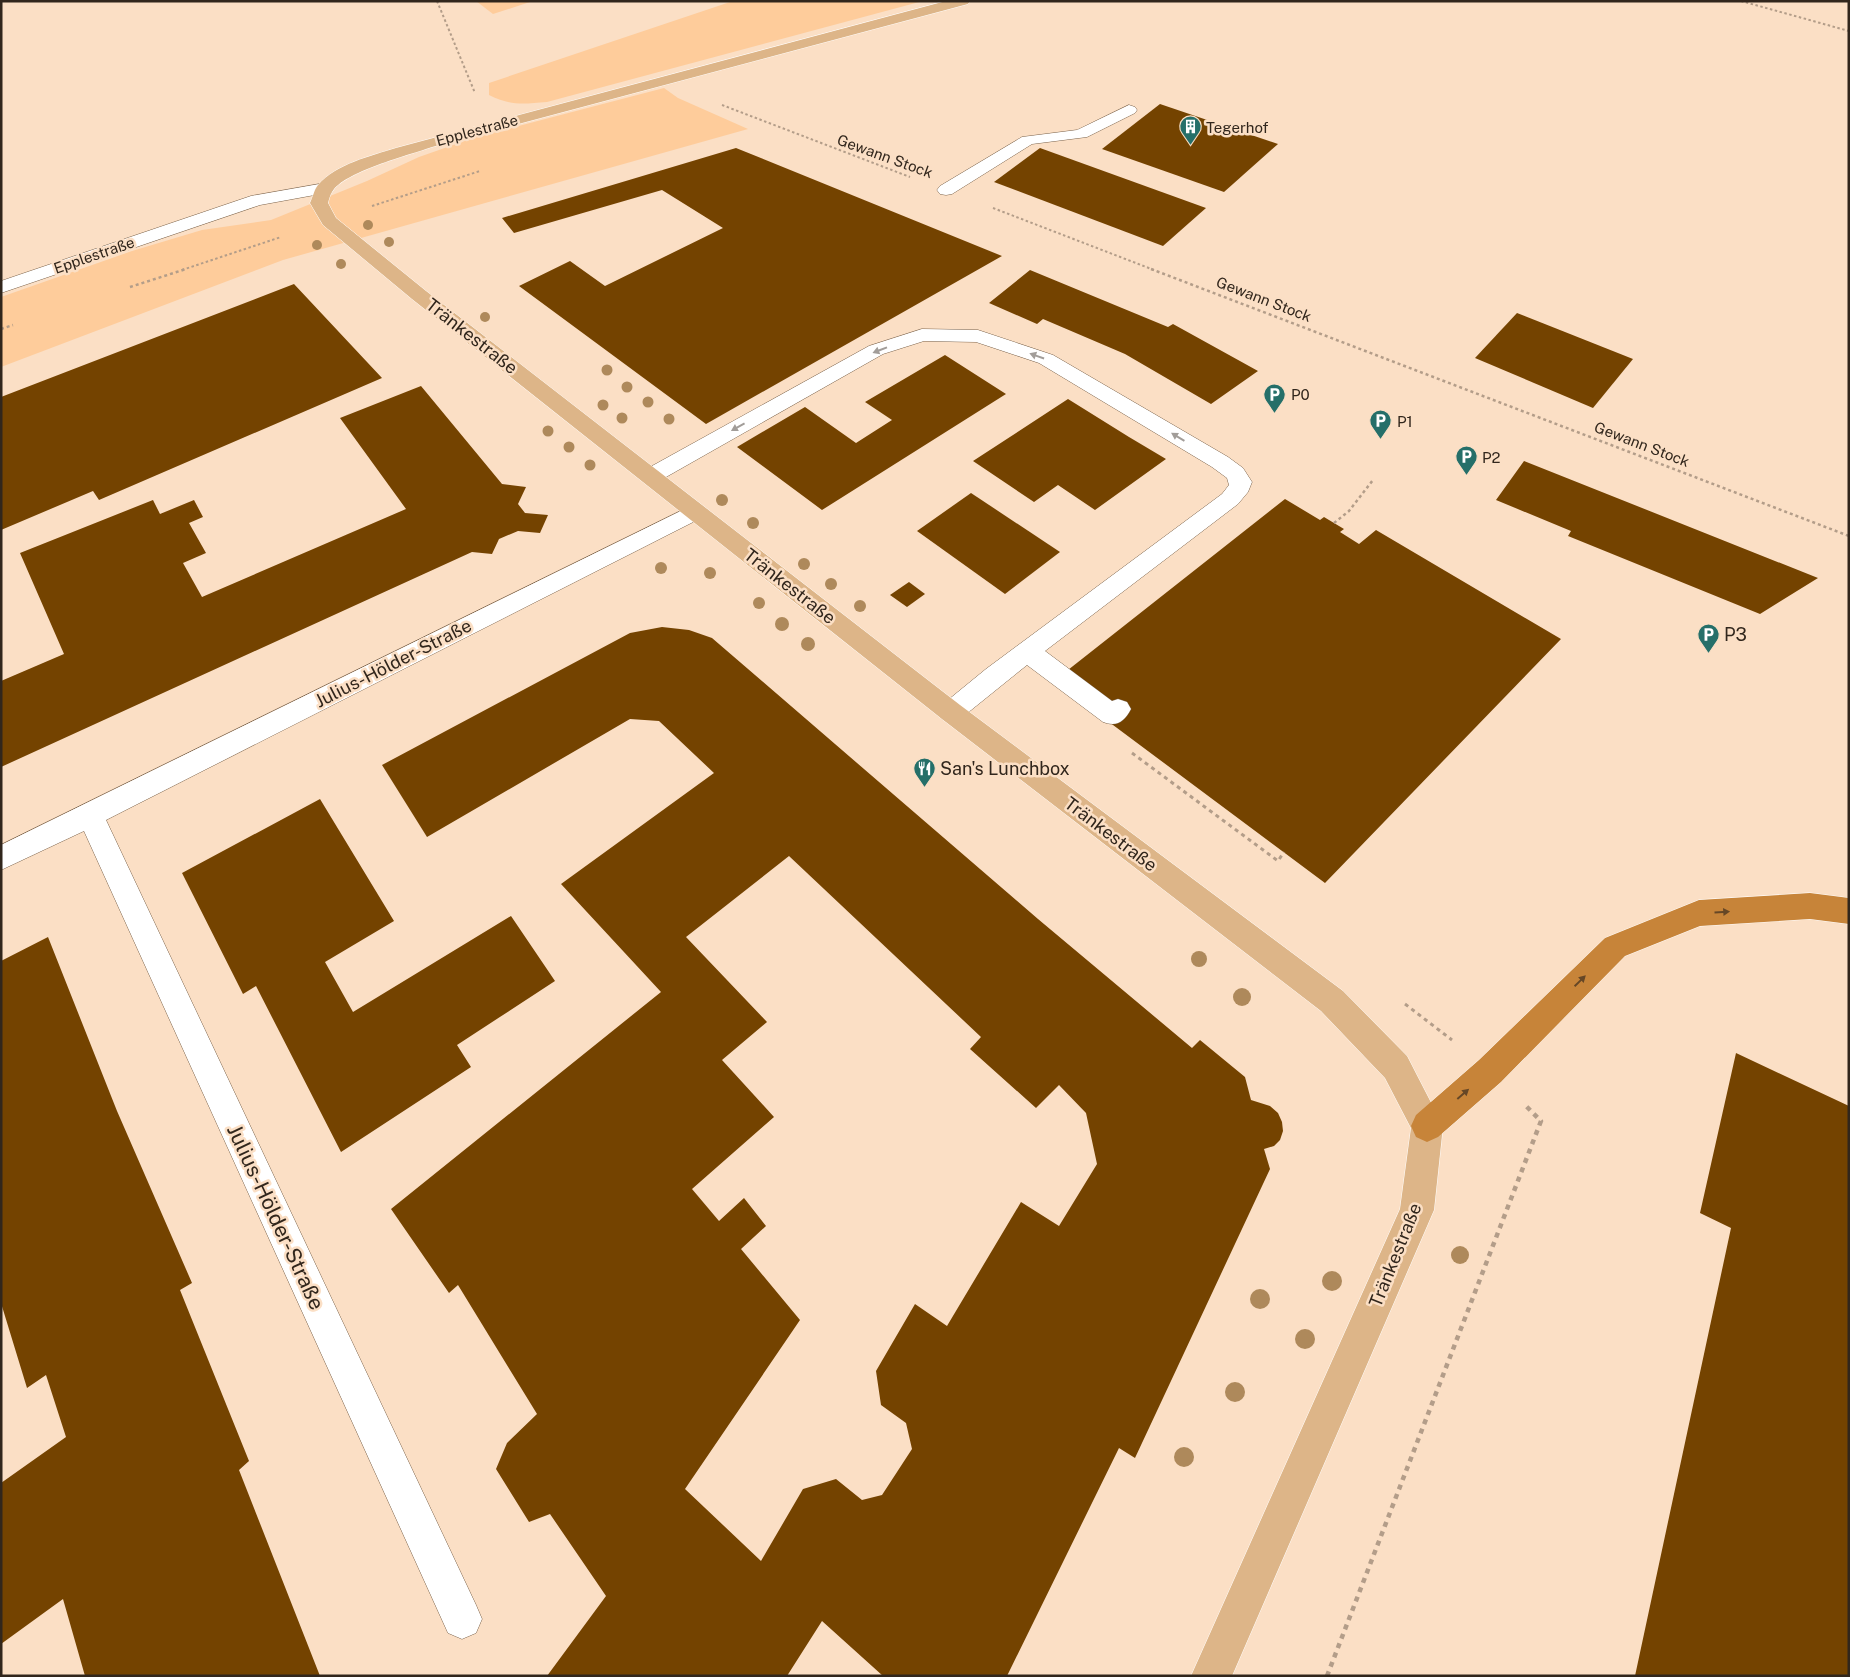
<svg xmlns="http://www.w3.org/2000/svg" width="1850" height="1677" viewBox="0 0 1850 1677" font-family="'Public Sans',sans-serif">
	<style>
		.green { fill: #fecc9b }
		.building { fill: #744300; fill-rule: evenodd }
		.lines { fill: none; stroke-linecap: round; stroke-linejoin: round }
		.minor-casing { stroke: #7b634b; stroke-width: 1 }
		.major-casing { stroke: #fff; stroke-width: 1 }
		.highway-casing { stroke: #fff; stroke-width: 1 }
		.path-far3 { stroke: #b39d89; stroke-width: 2; stroke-dasharray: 2.5 2.5; stroke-linecap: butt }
		.path-far2 { stroke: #b39d89; stroke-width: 2.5; stroke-dasharray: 3 3; stroke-linecap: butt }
		.path-far1 { stroke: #b39d89; stroke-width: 3; stroke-dasharray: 4 4; stroke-linecap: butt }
		.path { stroke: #b39d89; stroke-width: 4.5; stroke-dasharray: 5 5; stroke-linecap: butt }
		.minor { fill: #fff; fill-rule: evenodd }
		.major { fill: #ddb588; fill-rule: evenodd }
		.highway { fill: #c78439; fill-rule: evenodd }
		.tree { fill: #ae895b }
		.oneway { fill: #a29d99 }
		.oneway2 { fill: #664726 }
		.labels { text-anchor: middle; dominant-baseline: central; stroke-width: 5; stroke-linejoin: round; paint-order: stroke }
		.far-poi-label { font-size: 15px; fill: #31261c; stroke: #fbdfc5; text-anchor: start }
		.far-street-label { font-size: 15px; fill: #31261c; stroke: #fbdfc5 }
		.street-label { font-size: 18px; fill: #31261c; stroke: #fbdfc5 }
		.poi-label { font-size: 18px; fill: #31261c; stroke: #fbdfc5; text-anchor: start }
		.near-street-label { font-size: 21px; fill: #31261c; stroke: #fbdfc5 }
	</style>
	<rect width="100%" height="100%" fill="#fbdfc5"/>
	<g class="green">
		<polygon points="476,1 533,1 493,14"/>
		<path d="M 733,1 L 923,1 L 547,102 C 523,104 511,106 489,95 L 489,83 Z"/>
		<polygon points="664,88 678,98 748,129 283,260 1,367 1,297 132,251 202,230 271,220 367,181 419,157 476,137"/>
	</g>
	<g class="building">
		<polygon points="1160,104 1278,144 1224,192 1102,149"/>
		<polygon points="736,148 1002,256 706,424 519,286 570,261 605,286 723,228 662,190 514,233 502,218"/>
		<polygon points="1040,148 1206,208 1163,246 994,182"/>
		<polygon points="1030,270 1168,327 1173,324 1258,371 1211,404 1125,354 1043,319 1037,324 989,303"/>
		<polygon points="294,284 382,378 99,500 93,491 1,530 1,397"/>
		<polygon points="1517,313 1565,332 1633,359 1593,408 1475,358"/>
		<polygon points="945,355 1006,394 822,510 737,447 805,407 856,443 892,420 865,402"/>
		<polygon points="421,386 502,484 526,487 518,504 525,513 548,515 540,533 518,531 499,539 492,554 472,552 1,767 1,681 64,654 20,553 153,500 160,514 194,500 203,517 189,523 206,553 183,563 202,597 406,509 340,418"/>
		<polygon points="1068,399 1129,437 1166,459 1095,510 1058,485 1034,502 973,461"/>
		<polygon points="1524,461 1818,578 1760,614 1568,536 1571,531 1496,500"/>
		<polygon points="971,493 1060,552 1005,594 917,531"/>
		<polygon points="1285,499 1320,520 1324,517 1344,529 1340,532 1359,544 1376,530 1561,639 1325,883 1054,681"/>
		<polygon points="909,582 925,594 907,607 890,595"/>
		<path d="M 662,627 L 689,630 L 712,638 L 1038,919 L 1192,1048 L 1200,1040 L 1245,1077 L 1251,1100 L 1270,1106 L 1278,1113 L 1282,1122 L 1283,1131 L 1280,1140 L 1274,1146 L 1264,1149 L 1270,1169 L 1135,1458 L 1119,1448 L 1007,1676 L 883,1676 L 822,1621 L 787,1676 L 547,1676 L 606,1596 L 550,1514 L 529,1522 L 496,1469 L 507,1443 L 537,1414 L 458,1285 L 449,1293 L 391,1209 L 661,992 L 561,884 L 714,773 L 659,721 L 630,719 L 427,837 L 382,765 L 630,633 ZM 789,856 L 981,1037 L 970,1049 L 1036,1108 L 1059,1085 L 1086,1113 L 1097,1164 L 1059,1226 L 1021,1202 L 947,1326 L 915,1304 L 876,1371 L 881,1405 L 906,1423 L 912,1449 L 882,1495 L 862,1500 L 836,1479 L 803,1489 L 761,1561 L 685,1489 L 800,1320 L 741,1249 L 766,1226 L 744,1198 L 719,1221 L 692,1189 L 774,1117 L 722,1060 L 767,1022 L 686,937 Z"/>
		<polygon points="320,799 394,921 325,962 353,1012 511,916 555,981 457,1045 471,1067 341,1152 256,986 243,994 182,873"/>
		<polygon points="48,937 117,1111 192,1283 180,1290 249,1461 239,1470 320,1676 85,1676 63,1599 1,1644 1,1483 66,1437 46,1375 27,1388 1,1303 1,961"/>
		<polygon points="1736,1053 1849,1106 1849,1676 1635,1676 1731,1228 1700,1213"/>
	</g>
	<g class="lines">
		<defs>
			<g id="minor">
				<polygon points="1129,105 1135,107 1137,110 1135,113 1087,137 1032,144 952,194 946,195 940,194 937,190 940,186 1022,137 1077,130"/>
				<polygon points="325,183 331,184 334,188 331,192 260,205 1,293 1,281 251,196"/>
				<path d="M 922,329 L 978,330 L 1053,355 L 1228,457 L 1243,468 L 1252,482 L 1248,492 L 1238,504 L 1045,651 L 1112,701 L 1118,699 L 1127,702 L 1131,709 C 1124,722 1117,727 1103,722 L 1027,665 L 960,719 L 951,722 L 942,719 L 938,712 L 942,705 L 986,669 L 1222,494 L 1229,485 L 1227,478 L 1212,467 L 1039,363 L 976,342 L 924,341 L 883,354 L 659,481 L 651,483 L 643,481 L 640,476 L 643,471 L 869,346 Z"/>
				<polygon points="695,504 703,507 706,512 703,517 106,820 476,1605 482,1619 476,1633 462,1639 448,1633 84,831 1,870 1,845"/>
			</g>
			<path id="major" d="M 946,1 L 970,1 L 968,4 L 432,147 C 409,155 343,172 332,192 C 330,195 329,199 328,203 L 336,218 L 426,291 L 960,705 L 1343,991 L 1407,1056 L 1443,1126 L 1434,1210 L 1232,1676 L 1191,1676 L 1400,1209 L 1411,1128 L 1385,1078 L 1321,1011 L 942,719 L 412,299 L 323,225 L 310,203 C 313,197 314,190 318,185 C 336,164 371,156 396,148 Z"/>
			<polygon id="highway" points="1810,893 1849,898 1849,924 1810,919 1700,926 1625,956 1501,1082 1438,1137 1427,1142 1416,1137 1411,1126 1416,1115 1479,1060 1605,938 1699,900"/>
		</defs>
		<use href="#minor" class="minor-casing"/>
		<use href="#major" class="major-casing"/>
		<use href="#highway" class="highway-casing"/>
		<g class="path-far3">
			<polyline points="437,1 475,93"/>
			<polyline points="1741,1 1849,31"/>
			<polyline points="722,105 910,177"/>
			<polyline points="372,206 480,171"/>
			<polyline points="993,208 1154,270"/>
			<polyline points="182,270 281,237"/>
		</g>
		<g class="path-far2">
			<polyline points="1151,269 1849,536"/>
			<polyline points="130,287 186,269"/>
			<polyline points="1,329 13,325"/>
			<polyline points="1334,523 1349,511 1373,480"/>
		</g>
		<g class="path-far1">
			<polyline points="1132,753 1278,861 1284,852"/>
			<polyline points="1405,1004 1452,1040"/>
		</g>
		<polyline class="path" points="1327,1676 1541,1121 1524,1104"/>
		<use href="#minor" class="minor"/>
		<use href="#major" class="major"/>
		<use href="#highway" class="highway"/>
	</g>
	<g class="tree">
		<circle cx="368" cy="225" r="5"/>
		<circle cx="389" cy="242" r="5"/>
		<circle cx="317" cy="245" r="5"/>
		<circle cx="341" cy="264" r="5"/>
		<circle cx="485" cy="317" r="5"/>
		<circle cx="607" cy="370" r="5.5"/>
		<circle cx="627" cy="387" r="5.5"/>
		<circle cx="648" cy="402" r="5.5"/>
		<circle cx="603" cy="405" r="5.5"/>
		<circle cx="622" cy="418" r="5.5"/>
		<circle cx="669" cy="419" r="5.5"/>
		<circle cx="548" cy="431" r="5.5"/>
		<circle cx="569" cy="447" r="5.5"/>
		<circle cx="590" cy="465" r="5.5"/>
		<circle cx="722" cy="500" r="6"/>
		<circle cx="753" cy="523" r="6"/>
		<circle cx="804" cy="564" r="6"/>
		<circle cx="661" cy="568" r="6"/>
		<circle cx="710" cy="573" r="6"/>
		<circle cx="831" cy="584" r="6"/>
		<circle cx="759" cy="603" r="6"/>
		<circle cx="860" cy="606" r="6"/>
		<circle cx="782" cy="624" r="7"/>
		<circle cx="808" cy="644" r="7"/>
		<circle cx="1199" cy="959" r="8"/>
		<circle cx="1242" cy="997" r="9"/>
		<circle cx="1460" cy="1255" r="9"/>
		<circle cx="1332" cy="1281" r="10"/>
		<circle cx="1260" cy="1299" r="10"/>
		<circle cx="1305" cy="1339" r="10"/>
		<circle cx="1235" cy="1392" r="10"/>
		<circle cx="1184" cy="1457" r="10"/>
	</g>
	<defs><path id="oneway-solid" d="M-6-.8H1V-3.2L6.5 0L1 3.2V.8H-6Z" transform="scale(1.25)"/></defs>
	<g class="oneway">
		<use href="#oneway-solid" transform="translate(880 350) rotate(159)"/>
		<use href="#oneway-solid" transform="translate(1037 356) rotate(-161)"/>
		<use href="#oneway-solid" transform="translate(738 427) rotate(151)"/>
		<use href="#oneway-solid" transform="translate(1178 437) rotate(-149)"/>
	</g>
	<g class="oneway2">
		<use href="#oneway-solid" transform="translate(1722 912) rotate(-4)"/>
		<use href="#oneway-solid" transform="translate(1580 981) rotate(-44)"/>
		<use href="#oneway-solid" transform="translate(1463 1094) rotate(-41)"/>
	</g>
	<defs>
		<symbol id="building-pin" viewBox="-11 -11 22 30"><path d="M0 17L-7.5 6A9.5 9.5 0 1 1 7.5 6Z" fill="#256f69" stroke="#fbdfc5"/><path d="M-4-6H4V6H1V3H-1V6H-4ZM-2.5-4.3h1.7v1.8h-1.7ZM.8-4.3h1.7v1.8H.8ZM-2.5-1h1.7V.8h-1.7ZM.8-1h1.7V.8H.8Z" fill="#fff"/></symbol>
		<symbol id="parking-pin" viewBox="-11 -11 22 30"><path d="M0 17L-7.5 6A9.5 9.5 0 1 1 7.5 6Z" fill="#256f69" stroke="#fbdfc5"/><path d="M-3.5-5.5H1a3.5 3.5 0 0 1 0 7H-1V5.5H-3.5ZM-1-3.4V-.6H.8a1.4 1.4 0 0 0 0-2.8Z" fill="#fff"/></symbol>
		<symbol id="restaurant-pin" viewBox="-11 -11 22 30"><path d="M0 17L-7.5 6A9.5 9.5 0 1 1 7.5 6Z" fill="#256f69" stroke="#fbdfc5"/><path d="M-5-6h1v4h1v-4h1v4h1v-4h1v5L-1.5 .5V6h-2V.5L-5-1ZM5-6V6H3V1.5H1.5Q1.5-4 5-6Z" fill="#fff"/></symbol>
	</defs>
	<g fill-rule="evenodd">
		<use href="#building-pin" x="1178" y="114" width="25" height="34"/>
		<use href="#parking-pin" x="1262" y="382" width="25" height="34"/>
		<use href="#parking-pin" x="1368" y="408" width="25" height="34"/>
		<use href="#parking-pin" x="1454" y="444" width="25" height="34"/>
		<use href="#parking-pin" x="1696" y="622" width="25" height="34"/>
		<use href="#restaurant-pin" x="912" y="756" width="25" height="34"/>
	</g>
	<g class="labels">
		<g class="far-poi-label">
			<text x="1206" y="127">Tegerhof</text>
			<text x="1291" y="394">P0</text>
			<text x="1397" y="421">P1</text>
			<text x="1482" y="457">P2</text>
		</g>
		<g class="far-street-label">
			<text transform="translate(477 130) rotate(-15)">Epplestraße</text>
			<text transform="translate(885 156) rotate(20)">Gewann Stock</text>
			<text transform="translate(94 255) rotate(-19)">Epplestraße</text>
			<text transform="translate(1264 299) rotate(21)">Gewann Stock</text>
			<text transform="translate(1642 444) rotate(21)">Gewann Stock</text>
		</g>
		<g class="street-label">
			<text transform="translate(472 336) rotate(38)">Tränkestraße</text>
			<text transform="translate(790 586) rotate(38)">Tränkestraße</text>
			<text transform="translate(393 663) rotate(-27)">Julius-Hölder-Straße</text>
			<text transform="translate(1111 834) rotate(37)">Tränkestraße</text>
			<text transform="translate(1395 1255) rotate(-68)">Tränkestraße</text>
		</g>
		<g class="poi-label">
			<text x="1724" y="634">P3</text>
			<text x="940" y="768">San's Lunchbox</text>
		</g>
		<g class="near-street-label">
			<text transform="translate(276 1217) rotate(65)">Julius-Hölder-Straße</text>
		</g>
	</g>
	<rect width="1850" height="1677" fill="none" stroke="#31261c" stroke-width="5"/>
</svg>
